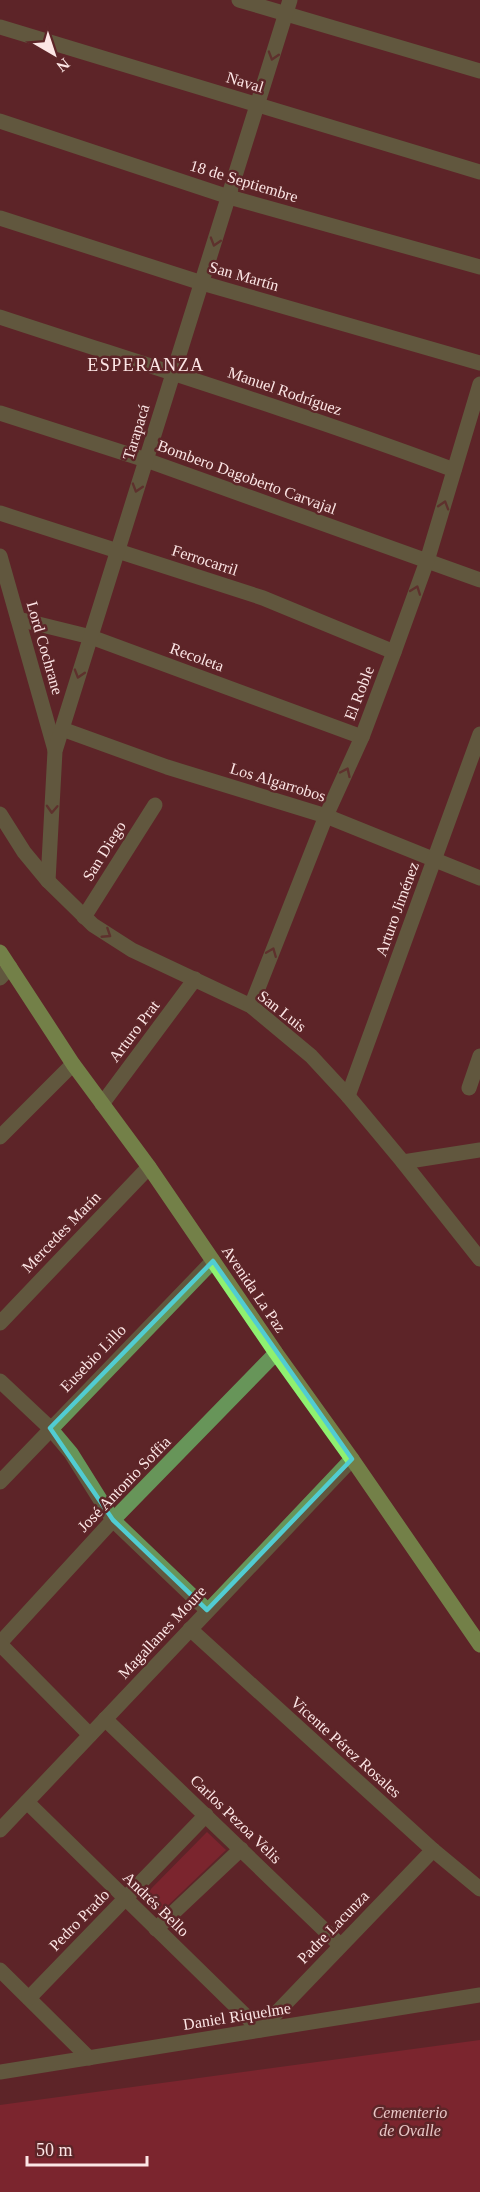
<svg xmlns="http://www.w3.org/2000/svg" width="480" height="2192" viewBox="0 0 480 2192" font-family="'Times New Roman',serif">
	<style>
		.green { fill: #a02637 }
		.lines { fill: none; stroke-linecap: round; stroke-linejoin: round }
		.minor { stroke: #679559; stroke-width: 15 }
		.major { stroke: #8ff070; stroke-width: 15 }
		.oneway { stroke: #604134 }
		.marked { fill: none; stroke: #51ccd1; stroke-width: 4.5; stroke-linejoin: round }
		.labels { text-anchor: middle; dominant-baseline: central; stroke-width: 5; stroke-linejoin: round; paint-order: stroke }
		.street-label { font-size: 16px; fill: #fce5e5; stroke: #5d2528 }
		.park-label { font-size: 16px; font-style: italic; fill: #e9c7c7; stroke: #5d2528 }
		.neighbourhood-label { font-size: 18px; letter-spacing: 1.5px; fill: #fce5e5; stroke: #5d2528 }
	</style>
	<rect width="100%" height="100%" fill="#5d2528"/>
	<g class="green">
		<polygon points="207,1832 226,1850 161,1912 143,1897"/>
		<polygon points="480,2040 480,2192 0,2192 0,2105"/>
	</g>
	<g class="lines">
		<g class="minor">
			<polyline points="239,0 480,71"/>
			<polyline points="0,27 480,172"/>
			<polyline points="0,121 229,197 480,267"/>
			<polyline points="0,218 202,283 480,363"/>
			<path d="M 0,317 C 152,367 304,414 454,470"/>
			<polyline points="0,413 146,460 480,580"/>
			<polyline points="0,513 263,598 394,652"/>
			<polyline points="0,556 55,750"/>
			<polyline points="18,619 91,637 362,737"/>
			<polyline points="62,729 167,767 326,816 480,878"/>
			<polyline points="0,814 24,852 48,881 93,925 132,950 251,1006 311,1056 348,1096 403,1162 480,1259"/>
			<polyline points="48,881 55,751 290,0"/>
			<polyline points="84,917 155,805"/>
			<polyline points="0,978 10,967"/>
			<polyline points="251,1006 326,816 362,737 394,652 427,561 480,384"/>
			<polyline points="469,1088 480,1056"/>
			<polyline points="348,1096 480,734"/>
			<polyline points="102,1104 195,979"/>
			<polyline points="0,1137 73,1064"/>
			<polyline points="403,1162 480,1150"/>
			<polyline points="0,1323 149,1167"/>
			<polyline points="0,1381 50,1428 71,1453 113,1520 207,1610"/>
			<polyline points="0,1482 213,1261"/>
			<polyline points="190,1629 433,1850 480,1889"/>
			<polyline points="0,1643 113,1520 276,1353"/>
			<polyline points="0,1644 90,1735"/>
			<polyline points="105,1719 340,1945"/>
			<polyline points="27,1802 260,2030 433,1850"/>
			<polyline points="0,1830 352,1459"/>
			<polyline points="156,1929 241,1849"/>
			<polyline points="0,1970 89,2058"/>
			<polyline points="29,1998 206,1815"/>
			<polyline points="0,2072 480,1995"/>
		</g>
		<polyline class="major" points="0,952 73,1064 149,1167 276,1353 352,1459 480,1645"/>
	</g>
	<defs><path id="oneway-chevron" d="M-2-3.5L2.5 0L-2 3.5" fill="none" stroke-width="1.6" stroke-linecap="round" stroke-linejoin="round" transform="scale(1.5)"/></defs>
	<g class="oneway">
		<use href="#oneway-chevron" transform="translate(273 56) rotate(107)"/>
		<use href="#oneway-chevron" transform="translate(215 242) rotate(107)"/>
		<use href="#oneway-chevron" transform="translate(137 488) rotate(107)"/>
		<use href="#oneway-chevron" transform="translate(444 505) rotate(-73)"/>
		<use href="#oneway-chevron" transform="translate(416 590) rotate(-70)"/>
		<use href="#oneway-chevron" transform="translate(79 674) rotate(107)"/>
		<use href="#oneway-chevron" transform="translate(346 772) rotate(-65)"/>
		<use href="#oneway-chevron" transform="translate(52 809) rotate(93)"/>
		<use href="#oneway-chevron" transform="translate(107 934) rotate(33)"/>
		<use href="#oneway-chevron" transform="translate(272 952) rotate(-68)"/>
	</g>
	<path d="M0 0H480V2192H0ZM 213,1261 L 352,1459 L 207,1610 L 113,1520 L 50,1428 Z" fill="#5d2528" fill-opacity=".55" fill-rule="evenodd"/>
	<path class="marked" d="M 213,1261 L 352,1459 L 207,1610 L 113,1520 L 50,1428 Z"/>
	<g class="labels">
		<g class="street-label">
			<text transform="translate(245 82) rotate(17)">Naval</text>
			<text transform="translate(244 181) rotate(17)">18 de Septiembre</text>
			<text transform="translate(244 276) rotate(16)">San Martín</text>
			<text transform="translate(285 391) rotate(19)">Manuel Rodríguez</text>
			<text transform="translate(136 432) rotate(-73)">Tarapacá</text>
			<text transform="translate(247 477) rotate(20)">Bombero Dagoberto Carvajal</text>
			<text transform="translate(205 560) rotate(18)">Ferrocarril</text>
			<text transform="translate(45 648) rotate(74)">Lord Cochrane</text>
			<text transform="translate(197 657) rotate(20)">Recoleta</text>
			<text transform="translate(359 693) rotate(-69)">El Roble</text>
			<text transform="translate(278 782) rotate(17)">Los Algarrobos</text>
			<text transform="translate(104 851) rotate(-58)">San Diego</text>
			<text transform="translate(397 909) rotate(-70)">Arturo Jiménez</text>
			<text transform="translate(282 1011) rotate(38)">San Luis</text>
			<text transform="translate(134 1031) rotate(-53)">Arturo Prat</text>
			<text transform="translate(61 1232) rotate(-46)">Mercedes Marín</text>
			<text transform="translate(254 1289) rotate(56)">Avenida La Paz</text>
			<text transform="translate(93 1358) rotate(-46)">Eusebio Lillo</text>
			<text transform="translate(124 1484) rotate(-46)">José Antonio Soffia</text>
			<text transform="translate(162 1632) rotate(-47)">Magallanes Moure</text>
			<text transform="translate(346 1747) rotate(42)">Vicente Pérez Rosales</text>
			<text transform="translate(236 1819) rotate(44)">Carlos Pezoa Velis</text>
			<text transform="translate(156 1904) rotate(44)">Andrés Bello</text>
			<text transform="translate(79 1920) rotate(-46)">Pedro Prado</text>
			<text transform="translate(333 1927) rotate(-46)">Padre Lacunza</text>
			<text transform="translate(237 2016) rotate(-9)">Daniel Riquelme</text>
		</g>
		<g class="park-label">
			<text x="410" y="2112">Cementerio<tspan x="410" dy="18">de Ovalle</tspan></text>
		</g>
		<g class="neighbourhood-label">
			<text x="146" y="365">ESPERANZA</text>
		</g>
	</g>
	<g transform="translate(54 54) rotate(141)" stroke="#5d2528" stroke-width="4.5" paint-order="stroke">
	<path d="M0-4.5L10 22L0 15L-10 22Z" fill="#fce5e5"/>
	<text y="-9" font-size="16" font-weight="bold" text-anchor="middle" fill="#fce5e5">N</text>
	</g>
	<path d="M27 2156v9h120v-9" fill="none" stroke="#fce5e5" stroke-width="3"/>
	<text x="36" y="2156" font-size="18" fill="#fce5e5" stroke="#5d2528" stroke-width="4.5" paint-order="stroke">50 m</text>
</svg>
